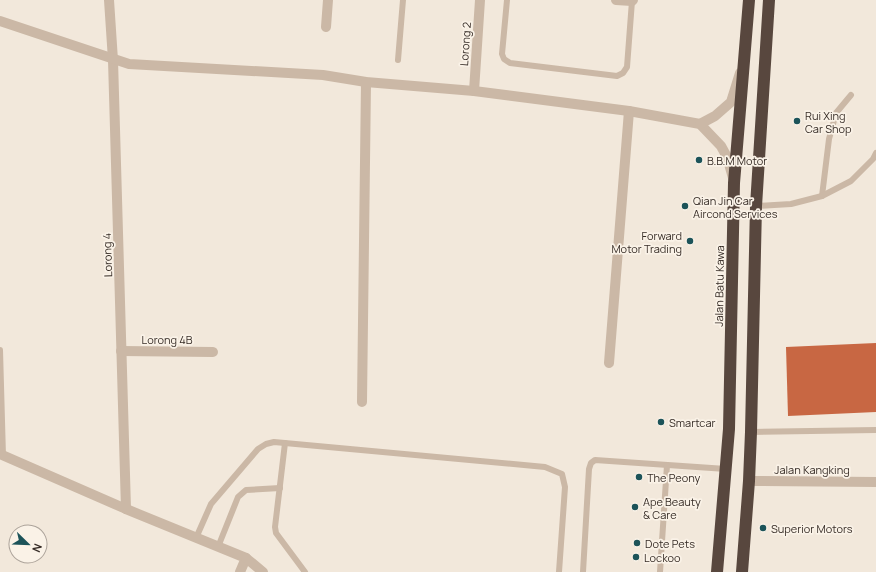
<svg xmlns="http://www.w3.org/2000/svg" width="876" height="572" viewBox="0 0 876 572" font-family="Manrope,sans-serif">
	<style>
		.building { fill: #c86743 }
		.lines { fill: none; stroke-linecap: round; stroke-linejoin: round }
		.lane { stroke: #cbb8a6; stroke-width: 6 }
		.street { stroke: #cbb8a6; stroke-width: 10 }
		.highway { stroke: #58473e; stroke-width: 12 }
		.poi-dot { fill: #1c5359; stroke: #faf2e7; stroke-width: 1.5 }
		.labels { text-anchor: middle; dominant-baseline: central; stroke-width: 3.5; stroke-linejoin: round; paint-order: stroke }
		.street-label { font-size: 11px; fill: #372d27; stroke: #faf2e7 }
		.poi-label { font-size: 11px; fill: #372d27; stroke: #faf2e7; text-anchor: start }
	</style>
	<rect width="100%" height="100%" fill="#f2e8db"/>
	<polygon class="building" points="876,343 876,412 788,416 786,347"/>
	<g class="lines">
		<g class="lane">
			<polyline points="507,0 502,54 504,59 510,63 617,76 623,73 627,67 632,1"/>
			<polyline points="398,60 403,0"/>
			<polyline points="822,196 829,139 836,113 851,95"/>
			<polyline points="756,206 791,204 822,196 851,181 873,159 876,153"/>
			<polyline points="0,350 3,456"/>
			<polyline points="751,432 876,430"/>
			<polyline points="285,443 275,527 276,533 305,572"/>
			<polyline points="196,538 211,504 258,449 266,444 274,442 545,467 562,474 565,487 559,572"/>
			<polyline points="218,547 238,497 246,490 280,488"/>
			<polyline points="583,572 589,469 591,463 595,460 726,469"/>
			<polyline points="660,572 667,465"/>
		</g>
		<g class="street">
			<polyline points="109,0 113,60 126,509"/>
			<polyline points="616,0 632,1 633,0"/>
			<polyline points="0,21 129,64 323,75 366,82 474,91 629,111 700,124 721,146 727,157 733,178"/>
			<polyline points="326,27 328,0"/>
			<polyline points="474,91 480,0"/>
			<polyline points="700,124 715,116 731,102 740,73"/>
			<polyline points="121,351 213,352"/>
			<polyline points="609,363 629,111"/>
			<polyline points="362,402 366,82"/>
			<polyline points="0,454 126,509 246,558 240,572"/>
			<polyline points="749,481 876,482"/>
			<polyline points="246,558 263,572"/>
		</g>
		<g class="highway">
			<polyline points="717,572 729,429 734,183 749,0"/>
			<polyline points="742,572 749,481 751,432 756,206 769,0"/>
		</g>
	</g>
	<g class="poi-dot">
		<circle cx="797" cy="121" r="4"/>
		<circle cx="699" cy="160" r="4"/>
		<circle cx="685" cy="206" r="4"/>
		<circle cx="690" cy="241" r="4"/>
		<circle cx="661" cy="422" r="4"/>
		<circle cx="639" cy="477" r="4"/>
		<circle cx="635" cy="507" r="4"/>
		<circle cx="763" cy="528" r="4"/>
		<circle cx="637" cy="543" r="4"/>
		<circle cx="636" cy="557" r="4"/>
	</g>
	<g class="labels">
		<g class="street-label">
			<text transform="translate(465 44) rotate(-86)">Lorong 2</text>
			<text transform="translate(107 255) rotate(-92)">Lorong 4</text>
			<text transform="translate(719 286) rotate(-89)">Jalan Batu Kawa</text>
			<text x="167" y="339">Lorong 4B</text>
			<text x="812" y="469">Jalan Kangking</text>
		</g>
		<g class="poi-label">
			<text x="805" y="115">Rui Xing<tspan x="805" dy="13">Car Shop</tspan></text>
			<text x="707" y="160">B.B.M Motor</text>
			<text x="693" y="200">Qian Jin Car<tspan x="693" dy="13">Aircond Services</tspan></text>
			<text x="682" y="235" text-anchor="end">Forward<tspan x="682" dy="13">Motor Trading</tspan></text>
			<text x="669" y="422">Smartcar</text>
			<text x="647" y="477">The Peony</text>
			<text x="643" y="501">Ape Beauty<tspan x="643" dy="13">&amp; Care</tspan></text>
			<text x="771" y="528">Superior Motors</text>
			<text x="645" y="543">Dote Pets</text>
			<text x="644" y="557">Lockoo</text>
		</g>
	</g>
	<g transform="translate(28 544) rotate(113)"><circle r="19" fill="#faf2e7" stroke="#aca39a"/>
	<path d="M0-3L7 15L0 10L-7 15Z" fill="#1c5359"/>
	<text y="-6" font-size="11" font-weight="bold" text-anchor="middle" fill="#372d27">N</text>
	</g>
</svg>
